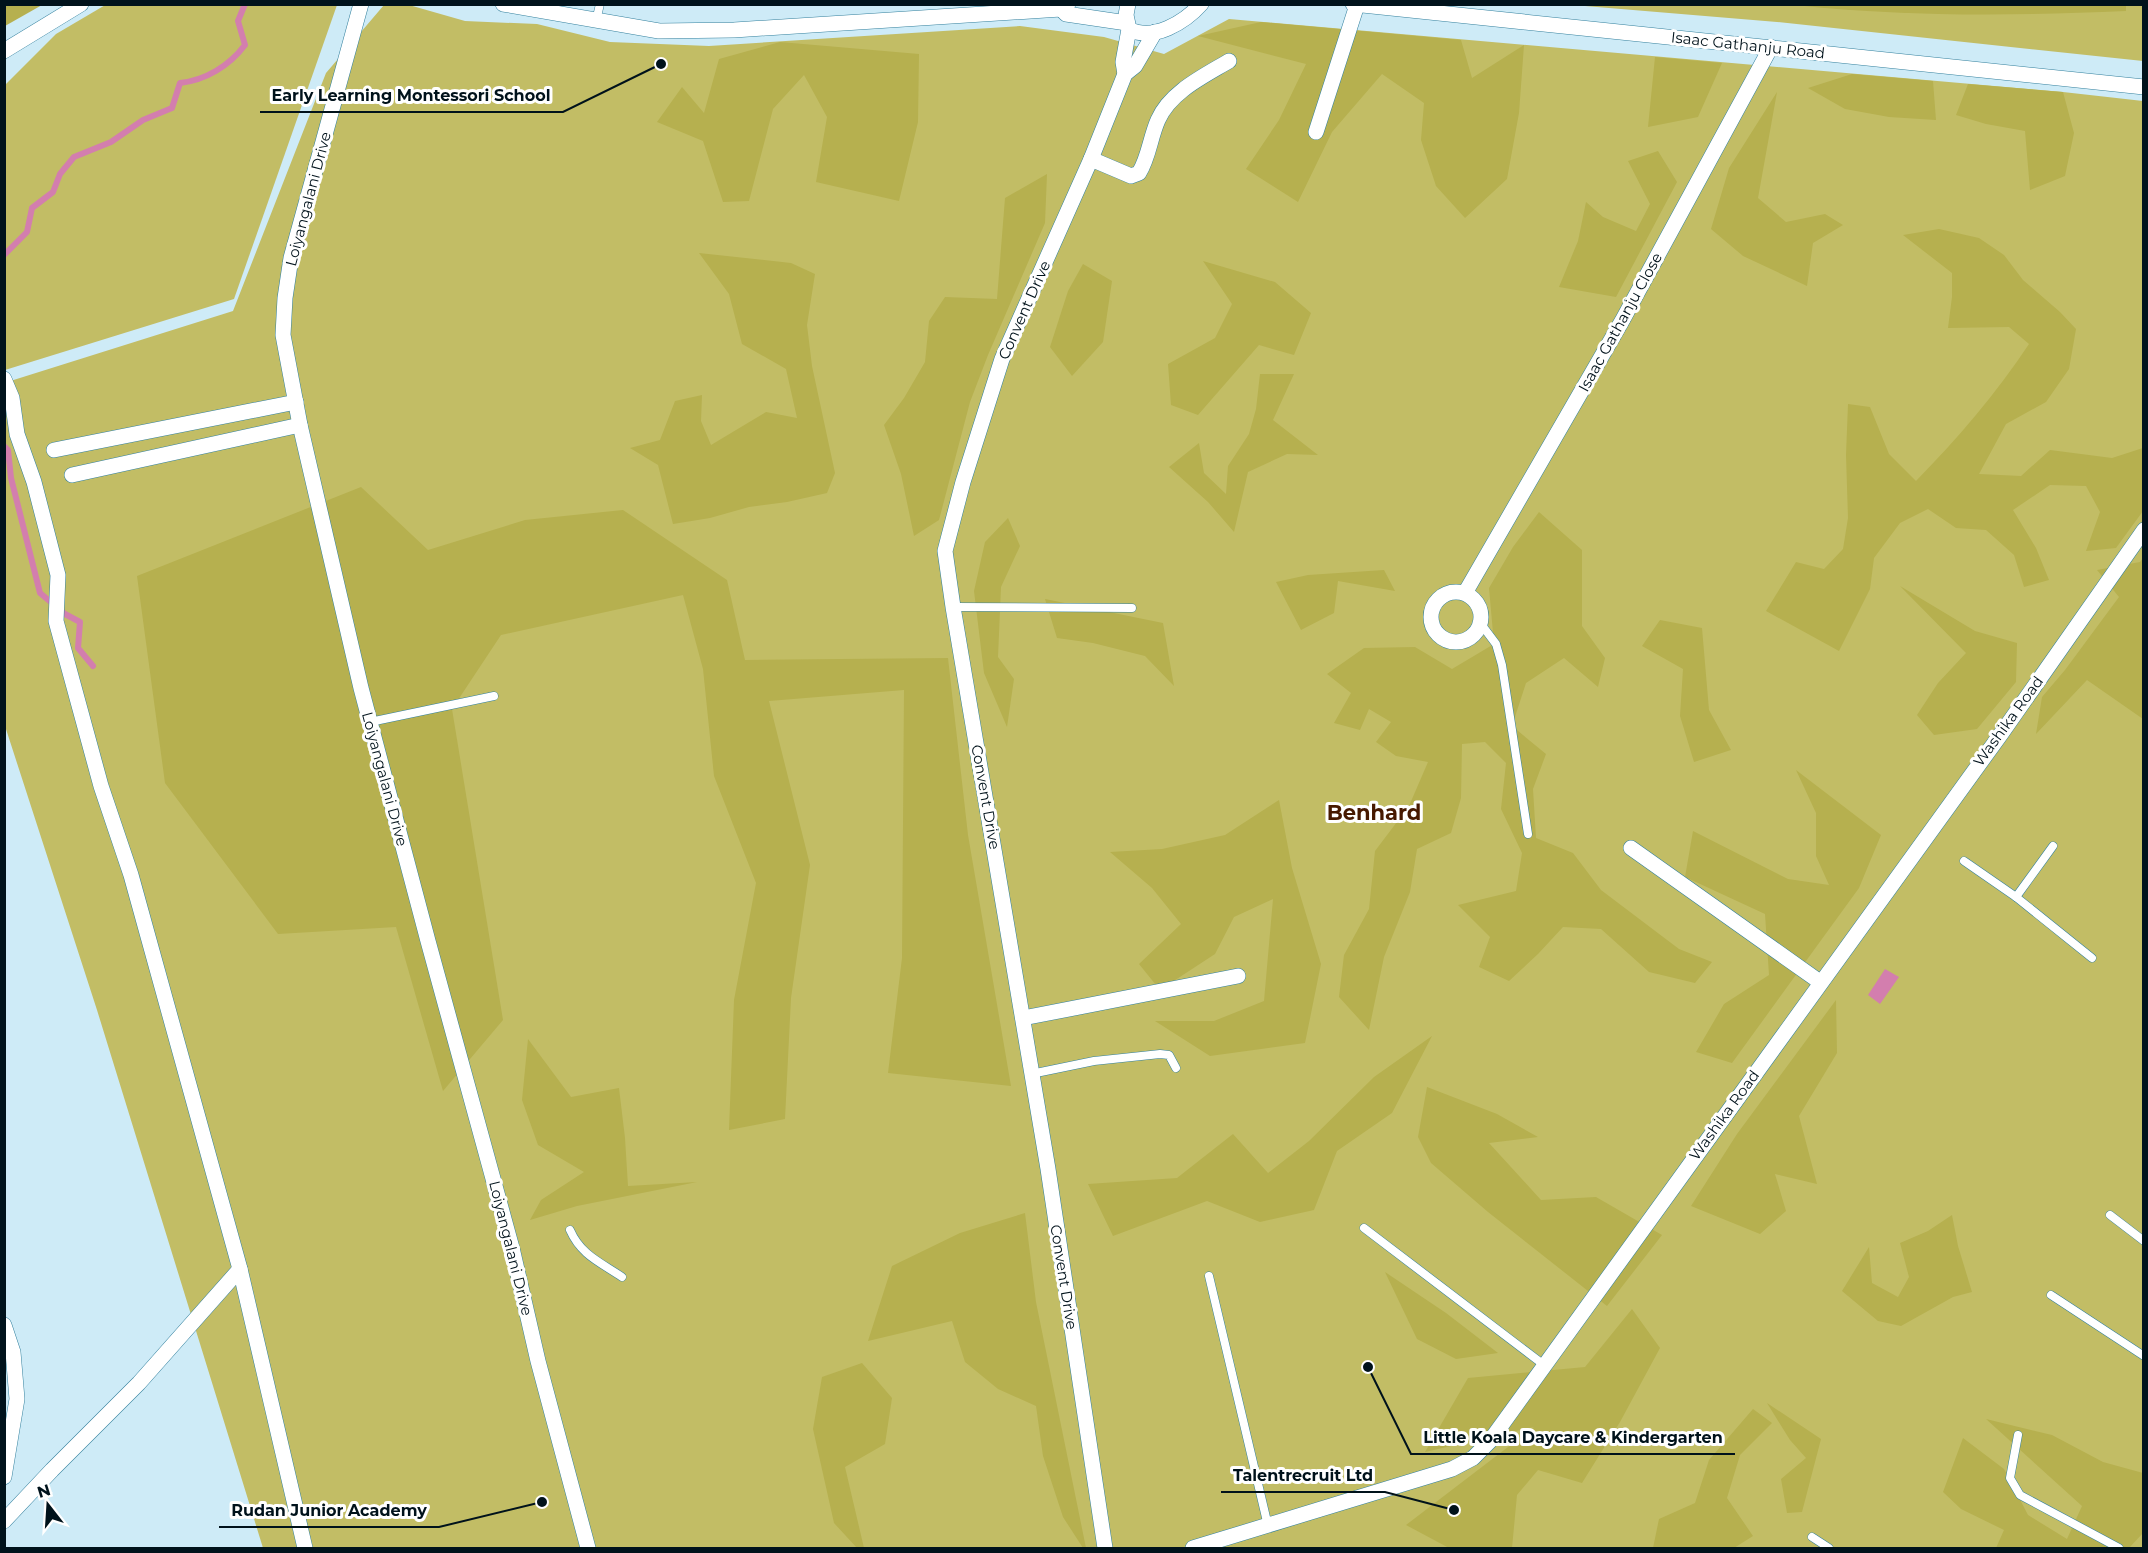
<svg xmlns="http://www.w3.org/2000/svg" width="2148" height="1553" viewBox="0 0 2148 1553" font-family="Montserrat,sans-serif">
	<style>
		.green { fill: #c2bd65 }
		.forest { fill: #b6b04f }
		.water { fill: #d37eae }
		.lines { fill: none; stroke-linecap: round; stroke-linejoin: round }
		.stream { stroke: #d37eae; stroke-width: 6 }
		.service-casing { stroke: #34819e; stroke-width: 9 }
		.minor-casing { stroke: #34819e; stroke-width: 16 }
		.service { stroke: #fff; stroke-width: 8 }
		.minor { stroke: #fff; stroke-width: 15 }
		.labels { text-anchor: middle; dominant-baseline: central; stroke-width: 6; stroke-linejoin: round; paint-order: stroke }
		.street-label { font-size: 15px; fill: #00121b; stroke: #fff }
		.district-label { font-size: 21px; font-weight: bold; fill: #471900; stroke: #fff }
		.leader { fill: none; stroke: #00121b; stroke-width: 2 }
		.callout-dot { fill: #00121b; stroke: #fff; stroke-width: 2 }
		.callout-label { font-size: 16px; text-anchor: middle; font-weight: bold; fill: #00121b; stroke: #fff; stroke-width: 6; stroke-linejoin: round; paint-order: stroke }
	</style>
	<rect width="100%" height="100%" fill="#ceebf7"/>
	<g class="green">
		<polygon points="107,4 337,5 234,299 5,370 5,85 56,34"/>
		<polygon points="384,5 409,5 465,21 537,24 610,42 709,46 1020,26 1104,37 1164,54 1229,19 2063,92 2143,101 2143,1548 263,1548 97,1010 5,726 4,383 233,311 326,73"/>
		<polygon points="1573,5 2143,5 2143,61 1777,22"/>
	</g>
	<g class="forest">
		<polygon points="5,4 42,4 42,5 5,26"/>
		<path d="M 2126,5 L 2126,11 C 2014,16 1907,17 1795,5 Z"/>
		<polygon points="1261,22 1461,40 1472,78 1524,45 1519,113 1507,179 1465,218 1436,186 1421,140 1424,103 1382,74 1332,132 1298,202 1246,169 1279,120 1306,64 1198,36"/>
		<polygon points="780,42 919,54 918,122 899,201 816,182 827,117 804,75 773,109 749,201 723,202 703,141 657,122 682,87 704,113 719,59"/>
		<polygon points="1655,57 1722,63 1698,117 1648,127"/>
		<polygon points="1852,74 1933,81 1936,120 1889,117 1845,109 1808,88"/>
		<polygon points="1968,84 2063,92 2074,133 2065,176 2030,190 2025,131 1986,124 1956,115"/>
		<polygon points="1777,92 1758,198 1786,222 1825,214 1843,225 1813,243 1807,286 1743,256 1711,229 1729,168"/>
		<polygon points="1658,151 1677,182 1616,297 1559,287 1578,241 1586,202 1603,217 1636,231 1650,204 1628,161"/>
		<polygon points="1047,174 1045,223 988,355 970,402 939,520 914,536 901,474 884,425 904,398 925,362 929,321 945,297 997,299 1005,198"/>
		<path d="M 1939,229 L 1979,238 L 2004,255 L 2023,280 L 2060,312 L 2076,329 L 2069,369 L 2046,402 L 2006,424 L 1979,474 L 2021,476 L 2050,450 L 2112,458 L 2143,448 L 2143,511 L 2116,548 L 2086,551 L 2100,512 L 2086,486 L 2050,485 L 2013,510 L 2036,548 L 2049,580 L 2024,587 L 2014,555 L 1986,530 L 1956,528 L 1928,509 L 1900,523 L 1874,558 L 1870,589 L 1839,651 L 1766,611 L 1796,562 L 1824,569 L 1843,549 L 1848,518 L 1846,455 L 1848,404 L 1870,407 L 1889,454 L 1916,481 C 1957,439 1996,394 2029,344 L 2009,327 L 1948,328 L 1952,297 L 1952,273 L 1903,235 Z"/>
		<polygon points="699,253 791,263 815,274 807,325 812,366 835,473 827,493 787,502 749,507 710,518 673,524 658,465 630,448 660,440 675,401 702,395 701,421 711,445 766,412 797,418 786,369 742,344 729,294"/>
		<polygon points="1203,261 1275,282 1311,313 1294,355 1259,345 1198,415 1171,405 1168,364 1215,338 1232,304"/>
		<polygon points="1083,264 1112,281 1103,342 1072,376 1050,347 1068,291"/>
		<polygon points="1260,374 1294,374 1273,420 1318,455 1287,454 1248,472 1234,532 1208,502 1169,467 1199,443 1204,473 1226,494 1228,466 1249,434 1256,409"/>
		<polygon points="361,487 428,550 525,520 623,510 727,580 745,660 948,658 968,835 1011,1086 888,1073 902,958 904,690 769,701 810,865 791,998 785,1119 729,1130 734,1000 756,883 714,776 703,669 683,595 501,635 452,709 503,1020 443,1091 396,927 278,934 165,783 137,576"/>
		<polygon points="1539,512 1582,550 1582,626 1605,658 1598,687 1564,658 1526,683 1512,726 1546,754 1533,789 1536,838 1573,853 1601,890 1679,949 1712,962 1695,983 1649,972 1601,929 1563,927 1538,954 1509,981 1479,967 1490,937 1458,905 1516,891 1522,853 1501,809 1506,763 1485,742 1462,744 1461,798 1451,833 1417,849 1410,892 1384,957 1369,1030 1339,997 1344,955 1369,909 1375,851 1409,806 1428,762 1396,756 1376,742 1391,722 1369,709 1360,730 1334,723 1351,693 1327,674 1364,648 1415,647 1452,669 1494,644 1489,588 1513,547"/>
		<polygon points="1008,518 1020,546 1001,587 998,657 1014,679 1007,727 984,673 974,591 985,542"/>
		<polygon points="2143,558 2143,719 2087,680 2036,734 2042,697 2065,670 2119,597 2097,570 2140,562"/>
		<polygon points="1384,570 1395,591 1338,581 1334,613 1301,630 1276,582 1308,575"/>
		<polygon points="1900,586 1975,631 2017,643 2016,682 1977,729 1934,735 1917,715 1938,683 1966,653"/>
		<polygon points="1045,599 1163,623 1174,686 1145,656 1093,643 1057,638"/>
		<polygon points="1660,620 1702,628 1709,710 1731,750 1694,762 1680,716 1683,669 1642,646"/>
		<polygon points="1796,770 1881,835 1859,888 1732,1063 1696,1052 1724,1004 1769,975 1765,914 1685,877 1693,831 1788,879 1829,885 1816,856 1816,813"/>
		<polygon points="1279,800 1292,868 1321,964 1305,1043 1210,1056 1155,1021 1214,1021 1264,1001 1273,899 1234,917 1215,954 1160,990 1139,964 1181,924 1152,888 1110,852 1162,849 1225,835"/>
		<polygon points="1836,1000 1837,1053 1799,1116 1817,1184 1775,1174 1786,1211 1760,1234 1691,1206 1737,1134"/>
		<polygon points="1432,1036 1392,1113 1337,1151 1314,1210 1260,1222 1207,1201 1113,1236 1088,1184 1177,1178 1233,1134 1268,1173 1309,1141 1374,1077"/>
		<polygon points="528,1039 571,1097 619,1088 625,1138 628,1186 697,1182 577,1206 530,1220 541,1200 584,1172 538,1145 522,1100"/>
		<polygon points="1427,1087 1497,1114 1538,1137 1489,1143 1541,1200 1596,1197 1662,1235 1607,1306 1488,1212 1431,1163 1418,1137"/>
		<polygon points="1025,1213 1036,1302 1086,1548 1083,1548 1063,1517 1043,1456 1036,1406 998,1389 965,1362 952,1321 868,1341 892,1266 960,1233"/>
		<polygon points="1952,1215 1958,1246 1972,1292 1953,1297 1901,1326 1878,1321 1842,1291 1869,1247 1872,1283 1898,1297 1909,1277 1900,1243 1928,1231"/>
		<polygon points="1385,1272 1446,1313 1498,1353 1456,1359 1417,1339"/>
		<polygon points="1632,1309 1660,1348 1620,1422 1582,1483 1538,1470 1517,1495 1512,1548 1449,1548 1406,1525 1534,1427 1425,1452 1468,1378 1585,1367"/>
		<polygon points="862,1363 892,1398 885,1444 845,1467 864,1548 857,1548 834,1523 813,1429 822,1377"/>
		<polygon points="1767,1403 1821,1439 1802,1512 1787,1513 1781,1479 1806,1458 1790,1440"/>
		<polygon points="1753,1409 1772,1423 1740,1455 1727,1498 1753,1536 1734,1548 1653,1548 1659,1519 1695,1503 1709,1460"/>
		<polygon points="1986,1419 2052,1435 2103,1462 2143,1473 2143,1533 2129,1548 1996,1548 2004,1530 1961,1509 1943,1492 1963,1438 2004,1469 2028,1515 2067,1539 2082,1506"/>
	</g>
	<polygon class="water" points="1885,969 1899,977 1880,1004 1868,995"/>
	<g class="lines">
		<g class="stream">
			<path d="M 4,255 L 27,232 L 32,208 L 53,192 L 60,174 L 74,157 L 111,142 L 143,120 L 172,108 L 180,83 C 206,80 229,66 245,45 L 238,21 L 245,4"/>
			<polyline points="4,446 8,450 11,478 40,593 65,614 80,622 78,648 93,666"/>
		</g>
		<defs>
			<g id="service">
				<polyline points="596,21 600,4"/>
				<polyline points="953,607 1132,608"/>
				<polyline points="1481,624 1496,644 1502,665 1528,834"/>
				<polyline points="370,722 494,696"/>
				<polyline points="1964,861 2016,897 2092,958"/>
				<polyline points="2016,897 2053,846"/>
				<polyline points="1031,1074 1094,1061 1160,1054 1169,1055 1176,1068"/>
				<polyline points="2110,1215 2144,1241"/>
				<polyline points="1364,1228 1544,1365"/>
				<path d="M 570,1230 C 581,1255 600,1262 622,1277"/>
				<polyline points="1209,1276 1268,1526"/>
				<polyline points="2051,1295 2144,1356"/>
				<polyline points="2018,1435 2010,1478 2020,1495 2119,1548"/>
				<polyline points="1812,1537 1829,1548"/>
			</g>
			<g id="minor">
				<polyline points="361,4 291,258 285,298 283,335 300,425 361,688 428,941 512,1248 538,1361 588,1548"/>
				<polyline points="503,4 659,31 734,30 1061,9 1068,4"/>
				<path d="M 1128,4 L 1126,15 L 1129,29 C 1153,42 1185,22 1201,4"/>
				<polyline points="1353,4 2144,87"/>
				<polyline points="1061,9 1066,14 1127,23"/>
				<polyline points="4,51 81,4"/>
				<polyline points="1125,74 1123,62 1129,29"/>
				<polyline points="1316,132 1357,5"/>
				<path d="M 1091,159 L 1131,176 L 1139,173 C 1149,157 1150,138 1158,120 C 1170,92 1204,76 1229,61"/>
				<polyline points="4,379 12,398 17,434 34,482 58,575 56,621 101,786 131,875 240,1269 305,1548"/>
				<polyline points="54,450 296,402"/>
				<polyline points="72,475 300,425"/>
				<circle cx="1456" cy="617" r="25"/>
				<polyline points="1465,593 1622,321 1771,47"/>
				<polyline points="1631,848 1820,982"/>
				<polyline points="1023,1018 1238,976"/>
				<polyline points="4,1325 13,1352 17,1399 4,1477"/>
				<polyline points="4,1521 52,1470 139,1383 240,1269"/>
				<polyline points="1105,1548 1048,1169 953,607 945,551 963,482 1002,359 1091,159 1125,74 1135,66 1155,32"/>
				<polyline points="1193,1548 1452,1469 1473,1458 1490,1441 2001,734 2144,530"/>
			</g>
		</defs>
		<use href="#service" class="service-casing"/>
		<use href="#minor" class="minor-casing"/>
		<use href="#service" class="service"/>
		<use href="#minor" class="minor"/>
	</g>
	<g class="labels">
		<g class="street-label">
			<text transform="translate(1748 45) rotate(6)">Isaac Gathanju Road</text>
			<text transform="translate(308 199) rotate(-75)">Loiyangalani Drive</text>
			<text transform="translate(1024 310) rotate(-66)">Convent Drive</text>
			<text transform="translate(1620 322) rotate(-61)">Isaac Gathanju Close</text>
			<text transform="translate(2008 721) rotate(-54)">Washika Road</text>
			<text transform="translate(385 779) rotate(75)">Loiyangalani Drive</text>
			<text transform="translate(986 797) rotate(80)">Convent Drive</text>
			<text transform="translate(1724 1115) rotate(-54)">Washika Road</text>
			<text transform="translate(511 1248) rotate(76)">Loiyangalani Drive</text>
			<text transform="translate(1064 1277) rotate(81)">Convent Drive</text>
		</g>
		<g class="district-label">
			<text x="1374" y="812">Benhard</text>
		</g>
	</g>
	<path class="leader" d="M661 64L563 112H260M1368 1367L1411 1454H1735M1454 1510L1385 1492H1221M542 1502L439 1527H219"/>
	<g class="callout-dot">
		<circle cx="661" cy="64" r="6"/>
		<circle cx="1368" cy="1367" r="6"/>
		<circle cx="1454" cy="1510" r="6"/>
		<circle cx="542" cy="1502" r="6"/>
	</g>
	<g class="callout-label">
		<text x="411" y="101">Early Learning Montessori School</text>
		<text x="1573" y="1443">Little Koala Daycare &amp; Kindergarten</text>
		<text x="1303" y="1481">Talentrecruit Ltd</text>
		<text x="329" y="1516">Rudan Junior Academy</text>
	</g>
	<rect width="2148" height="1553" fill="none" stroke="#00121b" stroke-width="12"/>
	<g transform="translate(48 1505) rotate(343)" stroke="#ffffff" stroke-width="4.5" paint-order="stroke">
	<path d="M0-4.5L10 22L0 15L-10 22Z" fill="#00121b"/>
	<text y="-9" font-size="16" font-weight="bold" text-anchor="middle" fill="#00121b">N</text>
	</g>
</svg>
